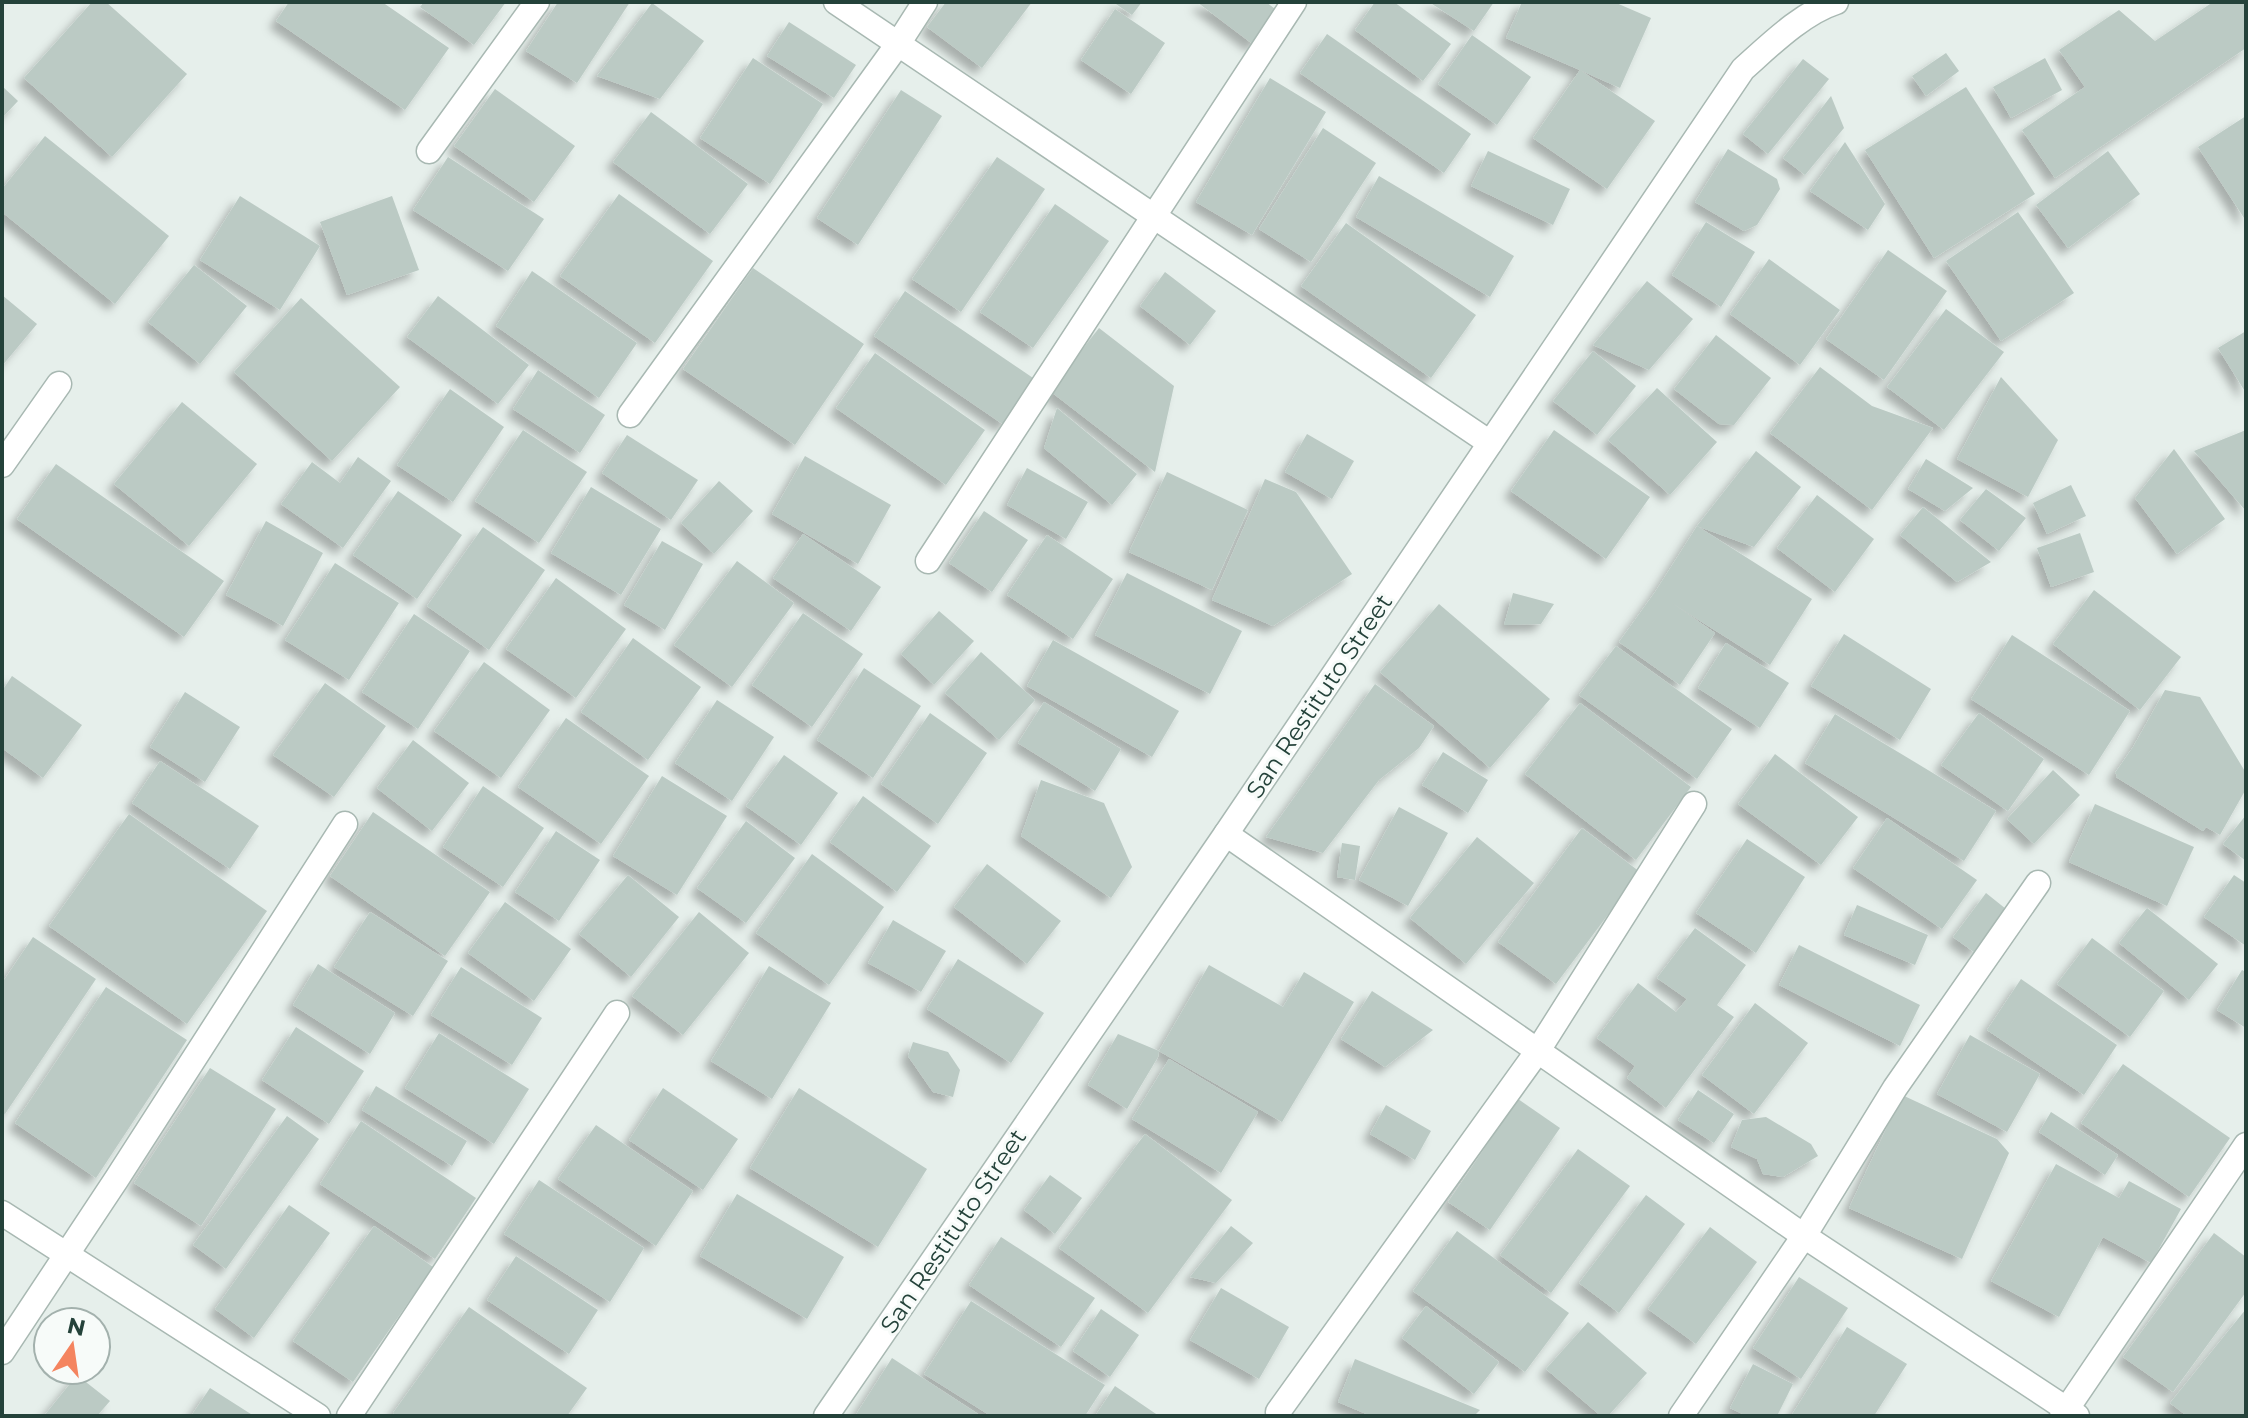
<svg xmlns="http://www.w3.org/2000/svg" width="2248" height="1418" viewBox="0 0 2248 1418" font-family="Montserrat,sans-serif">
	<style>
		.building { fill: #bbcac4; filter: url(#shadow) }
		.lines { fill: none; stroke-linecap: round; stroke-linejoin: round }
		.minor-casing { stroke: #a8b8b2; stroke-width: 27 }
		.minor { stroke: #fff; stroke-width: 24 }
		.labels { text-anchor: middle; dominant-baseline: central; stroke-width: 6; stroke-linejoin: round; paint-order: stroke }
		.street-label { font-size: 24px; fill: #24423a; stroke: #f7fbf9 }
	</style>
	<defs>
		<filter id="shadow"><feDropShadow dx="-7" dy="7" stdDeviation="4" flood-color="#0004"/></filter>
	</defs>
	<rect width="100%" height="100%" fill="#e6efeb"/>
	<g class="building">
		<polygon points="92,2 106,2 187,74 112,157 24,78"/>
		<polygon points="289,2 382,2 449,48 405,110 276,21"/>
		<polygon points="424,2 506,2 474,45 420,7"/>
		<polygon points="558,2 630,2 577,83 526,51"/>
		<polygon points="946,2 1032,2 982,68 927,27"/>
		<polygon points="1113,2 1142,2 1132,15"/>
		<polygon points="1197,2 1266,2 1279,12 1254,45"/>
		<polygon points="1375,2 1394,2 1451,44 1423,81 1355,30"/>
		<polygon points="1429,2 1494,2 1474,31"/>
		<polygon points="1522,2 1614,2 1651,18 1620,88 1580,70 1655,121 1607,189 1533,138 1580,70 1506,38"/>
		<polygon points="2213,2 2246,2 2246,48 2055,178 2022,130 2085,87 2059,50 2119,10 2155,41"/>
		<polygon points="652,3 704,41 660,99 597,76"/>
		<polygon points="1115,9 1165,43 1131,94 1081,60"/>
		<polygon points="789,22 856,65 834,98 767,56"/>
		<polygon points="1327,34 1471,134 1444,173 1300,73"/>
		<polygon points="1472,35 1531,77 1497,125 1438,84"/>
		<polygon points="1946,53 1959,71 1926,96 1912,76"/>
		<polygon points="753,58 823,104 770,184 700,138"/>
		<polygon points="2045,58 2062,90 2011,118 1993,87"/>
		<polygon points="1803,59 1829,79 1768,154 1743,134"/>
		<polygon points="1270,78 1326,112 1252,235 1196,202"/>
		<polygon points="2,86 18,101 2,118"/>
		<polygon points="1966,87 2035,194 1934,258 1865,150"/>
		<polygon points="495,89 575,146 534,202 454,146"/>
		<polygon points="901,90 942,116 858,245 817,218"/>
		<polygon points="1831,96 1844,128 1805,175 1783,158"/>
		<polygon points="651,112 748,184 710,234 613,162"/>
		<polygon points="2246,116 2246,221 2198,147"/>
		<polygon points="1323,128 1376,163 1311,262 1259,229"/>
		<polygon points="45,136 169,236 115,304 2,212 2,189"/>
		<polygon points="1845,142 1885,204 1868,230 1810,191"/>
		<polygon points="1728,149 1777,179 1780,189 1757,225 1744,231 1695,202"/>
		<polygon points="1488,151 1570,189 1553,225 1471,186"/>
		<polygon points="2108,151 2140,194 2068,248 2036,205"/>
		<polygon points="448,157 544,219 508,271 413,210"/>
		<polygon points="997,157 1045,189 961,312 912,279"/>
		<polygon points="1379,176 1514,256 1490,297 1356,217"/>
		<polygon points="619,194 713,261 655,343 560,276"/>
		<polygon points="240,196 320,246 280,310 200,260"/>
		<polygon points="392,196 419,270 347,295 320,222"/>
		<polygon points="1055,204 1109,241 1033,348 980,312"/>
		<polygon points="2018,212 2074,293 2001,341 1946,261"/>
		<polygon points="1706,222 1755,252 1721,307 1672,275"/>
		<polygon points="1346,223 1476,315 1431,378 1301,286"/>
		<polygon points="1888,250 1947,291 1884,380 1826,339"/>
		<polygon points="1769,259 1840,310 1800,365 1730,314"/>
		<polygon points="194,265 247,306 200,364 148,322"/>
		<polygon points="753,268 864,344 795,445 683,369"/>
		<polygon points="532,271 637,343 599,398 496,326"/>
		<polygon points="1165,272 1216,311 1190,345 1140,306"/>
		<polygon points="1647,281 1693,319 1649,370 1593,345"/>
		<polygon points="905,291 1036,380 1004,425 874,336"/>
		<polygon points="2,295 37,324 2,366"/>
		<polygon points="438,296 529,365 498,404 407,337"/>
		<polygon points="301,298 400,387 332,461 234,372"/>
		<polygon points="1946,309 2004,352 1944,430 1887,387"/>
		<polygon points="1099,328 1174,386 1155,472 1050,391"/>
		<polygon points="2246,331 2246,393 2218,348"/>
		<polygon points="1716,335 1771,378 1734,425 1719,424 1674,389"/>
		<polygon points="1593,351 1636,386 1597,435 1553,401"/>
		<polygon points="875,353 985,430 946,485 836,408"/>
		<polygon points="1820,367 1872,406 1933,428 1872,510 1770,433"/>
		<polygon points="538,370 605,415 580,453 513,409"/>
		<polygon points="2001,377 2058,440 2028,497 1957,459"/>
		<polygon points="1657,388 1717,442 1670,495 1608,440"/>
		<polygon points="450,389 504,427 453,502 397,465"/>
		<polygon points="182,402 257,464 189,546 114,484"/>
		<polygon points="1057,408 1137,474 1112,505 1044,448"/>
		<polygon points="523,430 587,472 539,543 475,501"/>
		<polygon points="1554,430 1650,497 1606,559 1511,491"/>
		<polygon points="2246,430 2246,511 2194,451"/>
		<polygon points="1307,434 1354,461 1332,499 1285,472"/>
		<polygon points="627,435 698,480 671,520 602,473"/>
		<polygon points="2174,449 2225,519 2177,554 2135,498"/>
		<polygon points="1756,451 1801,487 1754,547 1697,526"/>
		<polygon points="805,456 891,505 858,564 772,514"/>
		<polygon points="358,457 391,481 343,548 281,504 312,462 340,483"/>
		<polygon points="1926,459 1973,488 1945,511 1908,489"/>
		<polygon points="56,464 224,581 184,637 17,519"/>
		<polygon points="1027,468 1088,502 1066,539 1007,505"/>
		<polygon points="1167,472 1248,510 1212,590 1129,552"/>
		<polygon points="1265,479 1296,492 1352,574 1273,626 1212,600"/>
		<polygon points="719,481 753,511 714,554 681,523"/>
		<polygon points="2071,485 2086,516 2047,534 2033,503"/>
		<polygon points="591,487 661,529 621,595 551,553"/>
		<polygon points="1986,489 2026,518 1999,551 1960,520"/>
		<polygon points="398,491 462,535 417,599 353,555"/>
		<polygon points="1817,495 1874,539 1835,592 1777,548"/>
		<polygon points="1923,507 1991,562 1957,582 1900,535"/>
		<polygon points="984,511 1028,540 992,592 949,563"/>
		<polygon points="266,521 323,553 283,626 226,595"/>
		<polygon points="1697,526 1812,599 1770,665 1672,603 1715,633 1680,685 1619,642 1655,592"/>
		<polygon points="483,527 545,570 489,650 427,606"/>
		<polygon points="2080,533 2094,572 2051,587 2037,548"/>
		<polygon points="803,534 881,587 851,631 773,578"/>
		<polygon points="1047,535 1113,579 1073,639 1007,595"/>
		<polygon points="662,541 703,564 665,630 624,605"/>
		<polygon points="737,561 794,603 732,687 674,645"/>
		<polygon points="335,563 399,603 349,680 285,640"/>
		<polygon points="1127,573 1242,631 1210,694 1095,635"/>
		<polygon points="556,578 626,629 576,698 506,649"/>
		<polygon points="2094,590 2181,657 2140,710 2053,644"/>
		<polygon points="1513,593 1554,604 1541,624 1504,625"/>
		<polygon points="1439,604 1550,699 1490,768 1380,672"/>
		<polygon points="939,611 974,641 934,685 901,654"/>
		<polygon points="803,613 863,654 812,727 752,685"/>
		<polygon points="414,614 470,651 418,729 362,692"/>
		<polygon points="1844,634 1931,689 1900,740 1811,686"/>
		<polygon points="2012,635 2130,711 2089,775 1971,699"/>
		<polygon points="633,638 701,687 648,760 581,712"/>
		<polygon points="1053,640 1179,711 1152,757 1027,686"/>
		<polygon points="1726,643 1789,683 1760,728 1698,688"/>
		<polygon points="1616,646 1732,729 1697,779 1579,695"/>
		<polygon points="981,652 1035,700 999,740 945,693"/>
		<polygon points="484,662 550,710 501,778 434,731"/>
		<polygon points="864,668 921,706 873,778 817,740"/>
		<polygon points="12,676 82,725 43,778 2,748 2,691"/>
		<polygon points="325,683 386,726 334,797 273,755"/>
		<polygon points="1375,684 1434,726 1419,748 1379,780 1323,853 1266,837"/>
		<polygon points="2165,690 2200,697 2246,773 2246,789 2220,835 2206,827 2203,831 2116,777 2117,775 2115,773 2133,747"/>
		<polygon points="185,692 240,727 205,782 150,747"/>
		<polygon points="717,700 774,737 732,801 675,763"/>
		<polygon points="1044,702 1121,749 1095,791 1018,743"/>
		<polygon points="1580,703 1691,787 1636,860 1525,774"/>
		<polygon points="930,713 987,753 938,824 881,784"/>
		<polygon points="1979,713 2044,759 2008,811 1941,765"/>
		<polygon points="1835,714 1996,811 1964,861 1805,763"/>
		<polygon points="566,718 649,776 601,844 518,787"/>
		<polygon points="413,740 469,783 432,831 377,788"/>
		<polygon points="1443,752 1488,780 1468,813 1422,785"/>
		<polygon points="1775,754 1858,817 1821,865 1738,804"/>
		<polygon points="784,755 838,793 801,845 746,806"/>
		<polygon points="160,761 259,826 230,869 132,803"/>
		<polygon points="2053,770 2080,795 2034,844 2007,819"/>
		<polygon points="662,776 727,816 677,895 613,856"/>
		<polygon points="1041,780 1104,803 1132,867 1111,898 1021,836"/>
		<polygon points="483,786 544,828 503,887 443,847"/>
		<polygon points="863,796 931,846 897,892 830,842"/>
		<polygon points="2095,804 2194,847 2167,906 2069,862"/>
		<polygon points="1399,807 1448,833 1408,906 1359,880"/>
		<polygon points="373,812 490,892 445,956 330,876"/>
		<polygon points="129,814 267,911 187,1024 49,926"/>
		<polygon points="2246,815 2246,861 2223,844"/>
		<polygon points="1887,818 1977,880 1942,929 1853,868"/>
		<polygon points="746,821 795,858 746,923 697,888"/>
		<polygon points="1582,828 1640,872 1556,984 1498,942"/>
		<polygon points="556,831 600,860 559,921 515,892"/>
		<polygon points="1477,837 1534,883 1466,964 1410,918"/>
		<polygon points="1747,839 1805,877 1756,953 1696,913"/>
		<polygon points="1342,843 1360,846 1355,880 1337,877"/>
		<polygon points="812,854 884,907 829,985 756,933"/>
		<polygon points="987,864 1061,921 1027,964 954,907"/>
		<polygon points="628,875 679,917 631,977 579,934"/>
		<polygon points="2234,875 2246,883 2246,946 2204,917"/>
		<polygon points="1986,893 2006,909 1974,952 1953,937"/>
		<polygon points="505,902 571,949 534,1001 468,953"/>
		<polygon points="1857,905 1928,935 1915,965 1844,935"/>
		<polygon points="2147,908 2218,964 2189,1000 2119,943"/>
		<polygon points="370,912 448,961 413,1016 334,967"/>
		<polygon points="699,912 749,953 683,1035 632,996"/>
		<polygon points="893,920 946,951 921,992 868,963"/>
		<polygon points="1695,928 1746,965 1717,1005 1734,1017 1666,1108 1627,1078 1635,1066 1597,1038 1638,983 1676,1012 1687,999 1657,978"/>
		<polygon points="33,937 96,979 5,1114 2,1113 2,983"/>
		<polygon points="2092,938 2164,991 2130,1037 2057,984"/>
		<polygon points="1799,945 1920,1005 1900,1046 1779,985"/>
		<polygon points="958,959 1044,1013 1011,1063 927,1009"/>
		<polygon points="318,964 395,1013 370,1054 293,1005"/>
		<polygon points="1209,965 1283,1007 1304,972 1354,1002 1282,1122 1159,1051 1158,1057 1127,1109 1088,1085 1118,1034 1159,1051"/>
		<polygon points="769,966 831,1003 772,1099 711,1061"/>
		<polygon points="461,967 542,1018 512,1065 431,1015"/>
		<polygon points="2242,970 2246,972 2246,1028 2217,1010"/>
		<polygon points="2021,979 2117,1045 2084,1095 1987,1030"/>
		<polygon points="106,987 187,1040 96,1178 15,1123"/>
		<polygon points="1372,991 1433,1030 1385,1067 1341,1039"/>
		<polygon points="1755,1003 1808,1043 1754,1114 1702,1075"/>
		<polygon points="296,1027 364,1071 329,1124 262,1080"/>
		<polygon points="439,1033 529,1089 494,1144 405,1088"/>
		<polygon points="1970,1035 2040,1074 2007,1132 1937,1094"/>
		<polygon points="913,1042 948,1052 960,1070 953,1097 933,1092 908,1056"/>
		<polygon points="1169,1059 1258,1112 1221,1173 1132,1119"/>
		<polygon points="2123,1064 2230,1138 2189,1197 2081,1123"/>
		<polygon points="210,1068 276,1109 201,1226 134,1183"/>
		<polygon points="376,1086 467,1141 452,1166 362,1110"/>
		<polygon points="663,1088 738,1139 703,1190 629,1140"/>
		<polygon points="799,1088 927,1169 878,1247 750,1168"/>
		<polygon points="1698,1090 1734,1114 1714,1143 1678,1120"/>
		<polygon points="1902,1095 1997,1139 2009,1153 1962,1259 1849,1208"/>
		<polygon points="1518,1099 1560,1128 1490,1230 1448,1202"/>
		<polygon points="1386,1105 1431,1131 1415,1160 1370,1134"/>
		<polygon points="2051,1112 2118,1155 2105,1175 2039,1132"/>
		<polygon points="287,1116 319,1139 226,1269 193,1245"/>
		<polygon points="1766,1117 1811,1144 1818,1156 1783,1177 1763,1174 1757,1159 1731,1147 1742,1120"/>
		<polygon points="361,1121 476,1198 435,1259 320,1184"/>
		<polygon points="596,1125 693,1191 656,1246 558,1179"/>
		<polygon points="1145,1134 1232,1200 1148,1313 1059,1248"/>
		<polygon points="1578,1149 1630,1186 1551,1293 1500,1255"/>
		<polygon points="2056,1164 2119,1198 2129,1181 2181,1209 2151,1263 2103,1237 2059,1317 1991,1281"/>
		<polygon points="1050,1175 1082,1198 1055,1234 1024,1210"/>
		<polygon points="539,1180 644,1248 610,1302 504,1234"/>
		<polygon points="737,1194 844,1257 807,1319 700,1256"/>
		<polygon points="1646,1195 1685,1224 1619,1313 1579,1283"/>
		<polygon points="289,1205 330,1233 254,1338 215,1309"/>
		<polygon points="374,1226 433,1267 353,1382 293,1341"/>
		<polygon points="1231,1226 1253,1243 1216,1283 1190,1277"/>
		<polygon points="1710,1227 1757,1262 1696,1344 1648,1309"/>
		<polygon points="1457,1231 1569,1313 1525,1372 1413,1291"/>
		<polygon points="2214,1233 2246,1257 2246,1292 2173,1392 2123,1357"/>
		<polygon points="1001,1237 1095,1298 1061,1347 969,1285"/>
		<polygon points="516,1256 598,1310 569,1354 487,1300"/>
		<polygon points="1799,1277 1848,1308 1801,1379 1753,1348"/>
		<polygon points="1221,1288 1289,1327 1259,1379 1190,1340"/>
		<polygon points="971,1301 1105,1385 1085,1416 991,1416 924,1374"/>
		<polygon points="1426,1306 1499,1362 1474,1394 1402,1338"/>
		<polygon points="469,1307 587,1388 567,1416 397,1416 393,1413"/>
		<polygon points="1101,1309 1139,1335 1110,1377 1073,1351"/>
		<polygon points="2246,1309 2246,1416 2187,1416 2170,1403"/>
		<polygon points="1588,1322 1647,1373 1608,1416 1601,1416 1546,1369"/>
		<polygon points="1847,1327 1907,1364 1874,1416 1791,1416"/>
		<polygon points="892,1358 981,1416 855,1416"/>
		<polygon points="1355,1359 1480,1410 1474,1416 1371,1416 1338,1402"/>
		<polygon points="1753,1364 1793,1384 1777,1416 1747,1416 1730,1408"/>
		<polygon points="77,1375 110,1401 97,1416 44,1416"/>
		<polygon points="1115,1386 1159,1416 1095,1416"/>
		<polygon points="210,1388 254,1416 191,1416"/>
	</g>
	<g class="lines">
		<defs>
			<g id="minor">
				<polyline points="836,2 1490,443"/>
				<polyline points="429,151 537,2"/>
				<polyline points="630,415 898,44 925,2"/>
				<polyline points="2,465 59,384"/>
				<polyline points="928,561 1294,2"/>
				<polyline points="1226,834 1804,1236 2077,1416"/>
				<polyline points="2,1213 318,1416"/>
				<polyline points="2,1352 116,1180 345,824"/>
				<polyline points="1278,1412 1537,1052 1694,804"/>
				<polyline points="349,1416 617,1013"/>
				<path d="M 826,1416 L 1226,834 L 1743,69 C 1769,46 1802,13 1836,2"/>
				<polyline points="1681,1416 1804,1236 1895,1088 2038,883"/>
				<polyline points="2062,1416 2246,1145"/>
			</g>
		</defs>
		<use href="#minor" class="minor-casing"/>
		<use href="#minor" class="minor"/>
	</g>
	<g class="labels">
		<g class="street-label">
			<text transform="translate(1319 696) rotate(-56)">San Restituto Street</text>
			<text transform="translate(953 1231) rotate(-56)">San Restituto Street</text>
		</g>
	</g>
	<rect width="2248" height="1418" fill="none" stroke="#24423a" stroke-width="8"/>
	<g transform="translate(72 1346) rotate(13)"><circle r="38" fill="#f7fbf9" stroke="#a3b1ad" stroke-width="2"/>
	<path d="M0-6L14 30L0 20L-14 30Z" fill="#f4845f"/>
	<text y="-12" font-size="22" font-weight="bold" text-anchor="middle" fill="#24423a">N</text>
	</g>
</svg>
